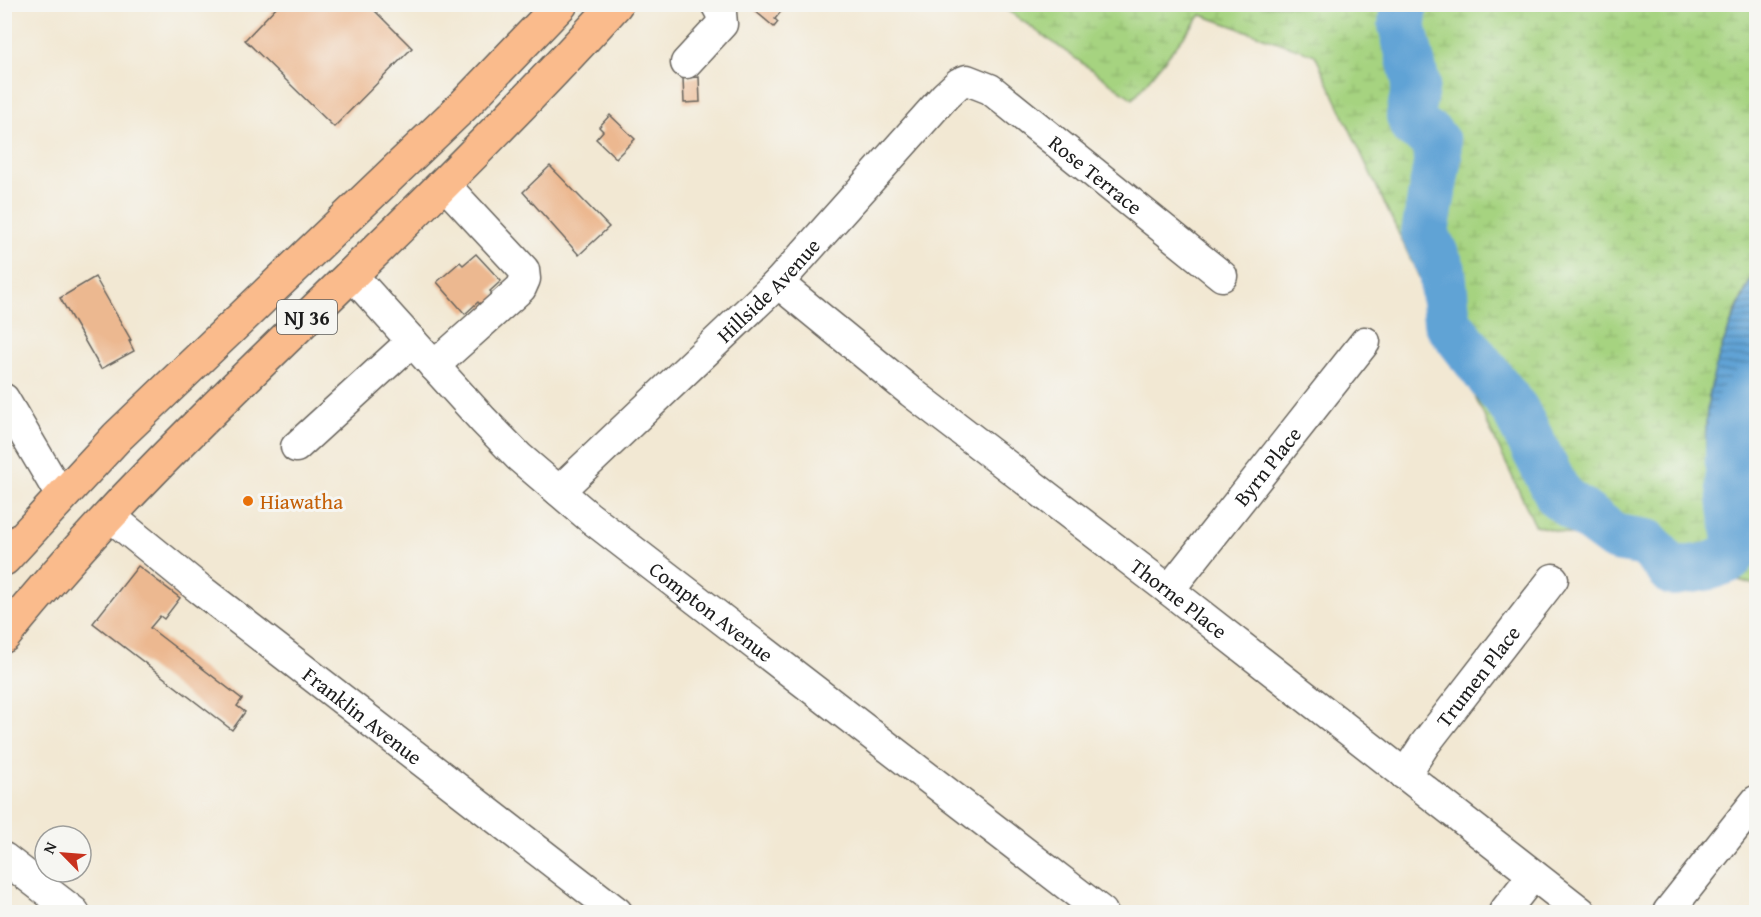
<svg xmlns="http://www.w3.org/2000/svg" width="1761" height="917" viewBox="0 0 1761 917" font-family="'Gentium Book Plus',serif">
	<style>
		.wetland { fill: url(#wetland-marsh); stroke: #61784e; stroke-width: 1.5 }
		.water { fill: url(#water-rules); stroke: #3e6078; stroke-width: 1.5 }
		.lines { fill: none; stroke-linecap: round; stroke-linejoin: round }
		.river { stroke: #61a3d5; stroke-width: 48 }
		.building { fill: #ecb890 }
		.minor-casing { stroke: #67635c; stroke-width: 33 }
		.highway-casing { stroke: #67635c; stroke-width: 36 }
		.minor { stroke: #fff; stroke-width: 30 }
		.highway { stroke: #fabb8c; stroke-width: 33 }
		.food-dot { fill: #e8710a; stroke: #f6f6f2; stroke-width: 2 }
		.labels { text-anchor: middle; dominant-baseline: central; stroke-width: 6; stroke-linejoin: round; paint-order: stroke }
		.shield { fill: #f6f6f2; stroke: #5d5d5c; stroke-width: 1.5 }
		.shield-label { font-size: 20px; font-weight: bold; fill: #1c1c1c }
		.street-label { font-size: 21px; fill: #1c1c1c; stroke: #f6f6f2 }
		.food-label { font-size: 21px; fill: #c56008; stroke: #f6f6f2; text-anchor: start }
	</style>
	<defs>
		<pattern id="wetland-marsh" width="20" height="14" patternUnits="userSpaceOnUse" patternTransform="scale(1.5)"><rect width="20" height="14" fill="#a6d380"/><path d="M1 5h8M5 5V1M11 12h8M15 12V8" fill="none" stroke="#8eb56e"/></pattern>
		<pattern id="water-rules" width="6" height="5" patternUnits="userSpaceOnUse" patternTransform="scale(1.5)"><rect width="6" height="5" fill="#61a3d5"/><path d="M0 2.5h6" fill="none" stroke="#4f84ac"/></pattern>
	</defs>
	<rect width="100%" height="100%" fill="#f6f6f2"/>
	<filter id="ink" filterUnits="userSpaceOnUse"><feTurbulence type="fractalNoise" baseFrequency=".0167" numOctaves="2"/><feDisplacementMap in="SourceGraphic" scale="12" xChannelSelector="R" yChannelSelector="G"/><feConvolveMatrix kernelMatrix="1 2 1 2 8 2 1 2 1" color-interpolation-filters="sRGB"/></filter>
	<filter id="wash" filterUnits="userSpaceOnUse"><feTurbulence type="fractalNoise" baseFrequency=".008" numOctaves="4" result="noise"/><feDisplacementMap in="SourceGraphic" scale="24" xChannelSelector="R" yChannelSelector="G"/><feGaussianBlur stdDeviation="1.35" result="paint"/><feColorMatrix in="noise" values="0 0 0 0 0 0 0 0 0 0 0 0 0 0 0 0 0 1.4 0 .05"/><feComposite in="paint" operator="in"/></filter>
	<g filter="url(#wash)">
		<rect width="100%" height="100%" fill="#f2e8d3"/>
		<polygon class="wetland" points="1000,5 1756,5 1756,271 1752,276 1735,312 1721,351 1709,397 1707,468 1737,544 1739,460 1745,434 1756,428 1756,585 1535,525 1315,55 1201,15 1133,99"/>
		<path class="water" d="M 1756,271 L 1756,428 L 1745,434 L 1739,460 L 1738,546 C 1728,522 1713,493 1707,469 C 1705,462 1706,454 1706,446 C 1702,387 1727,328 1753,276 Z"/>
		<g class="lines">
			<path class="river" d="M 1404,4 L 1402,25 L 1416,83 L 1410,116 L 1413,125 L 1431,136 L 1437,144 L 1438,158 L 1425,233 L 1442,270 L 1447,322 L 1515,410 L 1559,496 L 1616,538 L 1647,543 L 1673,572 L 1710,566 L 1729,559 L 1738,546 C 1731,505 1721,445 1739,407 C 1742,400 1749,394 1753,388 L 1756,387"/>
		</g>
		<g id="blocks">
			<g class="building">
				<polygon points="279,4 368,4 412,48 334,127 245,40"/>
				<polygon points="747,4 787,4 775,19 778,22 774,27"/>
				<polygon points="699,77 700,102 684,103 683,78"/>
				<polygon points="610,115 635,139 616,158 596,139 603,131 599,127"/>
				<polygon points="550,166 609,227 579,255 523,192"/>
				<polygon points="476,254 501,281 490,291 498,299 485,310 478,302 465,314 437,282 460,262 463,265"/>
				<polygon points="95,277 131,340 129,341 134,351 101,369 60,298"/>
				<polygon points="138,566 180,598 164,619 160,616 150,628 242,699 237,706 245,712 232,730 93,623"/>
			</g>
		</g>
	</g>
	<g filter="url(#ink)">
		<use href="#blocks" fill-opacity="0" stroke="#67635c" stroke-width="1.5"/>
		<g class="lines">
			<defs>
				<g id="minor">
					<polyline points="686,63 722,24 721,13 716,4"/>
					<path id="s1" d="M 352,275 L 483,420 L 519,457 L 588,516 L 1102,912"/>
					<path id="s2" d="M 778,283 L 911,392 L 1169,590 L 1581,912"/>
					<polyline points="434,366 521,288 525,279 524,270 444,184"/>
					<polyline points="4,399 61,496"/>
					<polyline points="296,447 412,341"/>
					<path id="s3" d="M 559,491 L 778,283 L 945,96 L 959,83 L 967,80 L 990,89 L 1222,276"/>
					<path id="s4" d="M 110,516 L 201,590 L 617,912"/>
					<path id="s5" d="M 1169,590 L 1365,342"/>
					<path id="s6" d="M 1405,775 L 1425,744 L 1553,579"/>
					<polyline points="4,858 74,912"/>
					<polyline points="1504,912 1533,875"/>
					<polyline points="1668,912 1756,801"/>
				</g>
				<g id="highway">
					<polyline points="4,559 117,437 464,105 561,4"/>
					<path d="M 4,636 C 110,505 233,390 353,273 C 443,186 531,97 616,4"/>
				</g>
			</defs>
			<use href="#minor" class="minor-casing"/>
			<use href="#highway" class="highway-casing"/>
			<use href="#minor" class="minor"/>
			<use href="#highway" class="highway"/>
		</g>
	</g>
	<circle class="food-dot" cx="248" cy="501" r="6"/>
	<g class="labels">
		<rect class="shield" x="277" y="300" width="60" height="34" rx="4.5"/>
		<g class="shield-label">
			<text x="307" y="317">NJ 36</text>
		</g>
		<g class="street-label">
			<text stroke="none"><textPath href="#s3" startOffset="741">Rose Terrace</textPath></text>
			<text stroke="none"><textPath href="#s3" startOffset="290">Hillside Avenue</textPath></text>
			<text stroke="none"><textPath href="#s5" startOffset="158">Byrn Place</textPath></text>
			<text stroke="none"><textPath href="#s2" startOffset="510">Thorne Place</textPath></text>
			<text stroke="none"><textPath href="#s1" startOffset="494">Compton Avenue</textPath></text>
			<text stroke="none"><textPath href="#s6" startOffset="123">Trumen Place</textPath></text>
			<text stroke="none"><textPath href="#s4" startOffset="322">Franklin Avenue</textPath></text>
		</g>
		<g class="food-label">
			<text x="260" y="501">Hiawatha</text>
		</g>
	</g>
	<rect width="1761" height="917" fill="none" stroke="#f6f6f2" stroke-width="24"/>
	<g transform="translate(63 854) rotate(295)"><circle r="28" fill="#f6f6f2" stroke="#9f9f9c" stroke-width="1.5"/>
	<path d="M0-4.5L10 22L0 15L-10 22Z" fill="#c8321e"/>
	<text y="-9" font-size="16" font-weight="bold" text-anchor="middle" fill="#1c1c1c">N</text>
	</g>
</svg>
